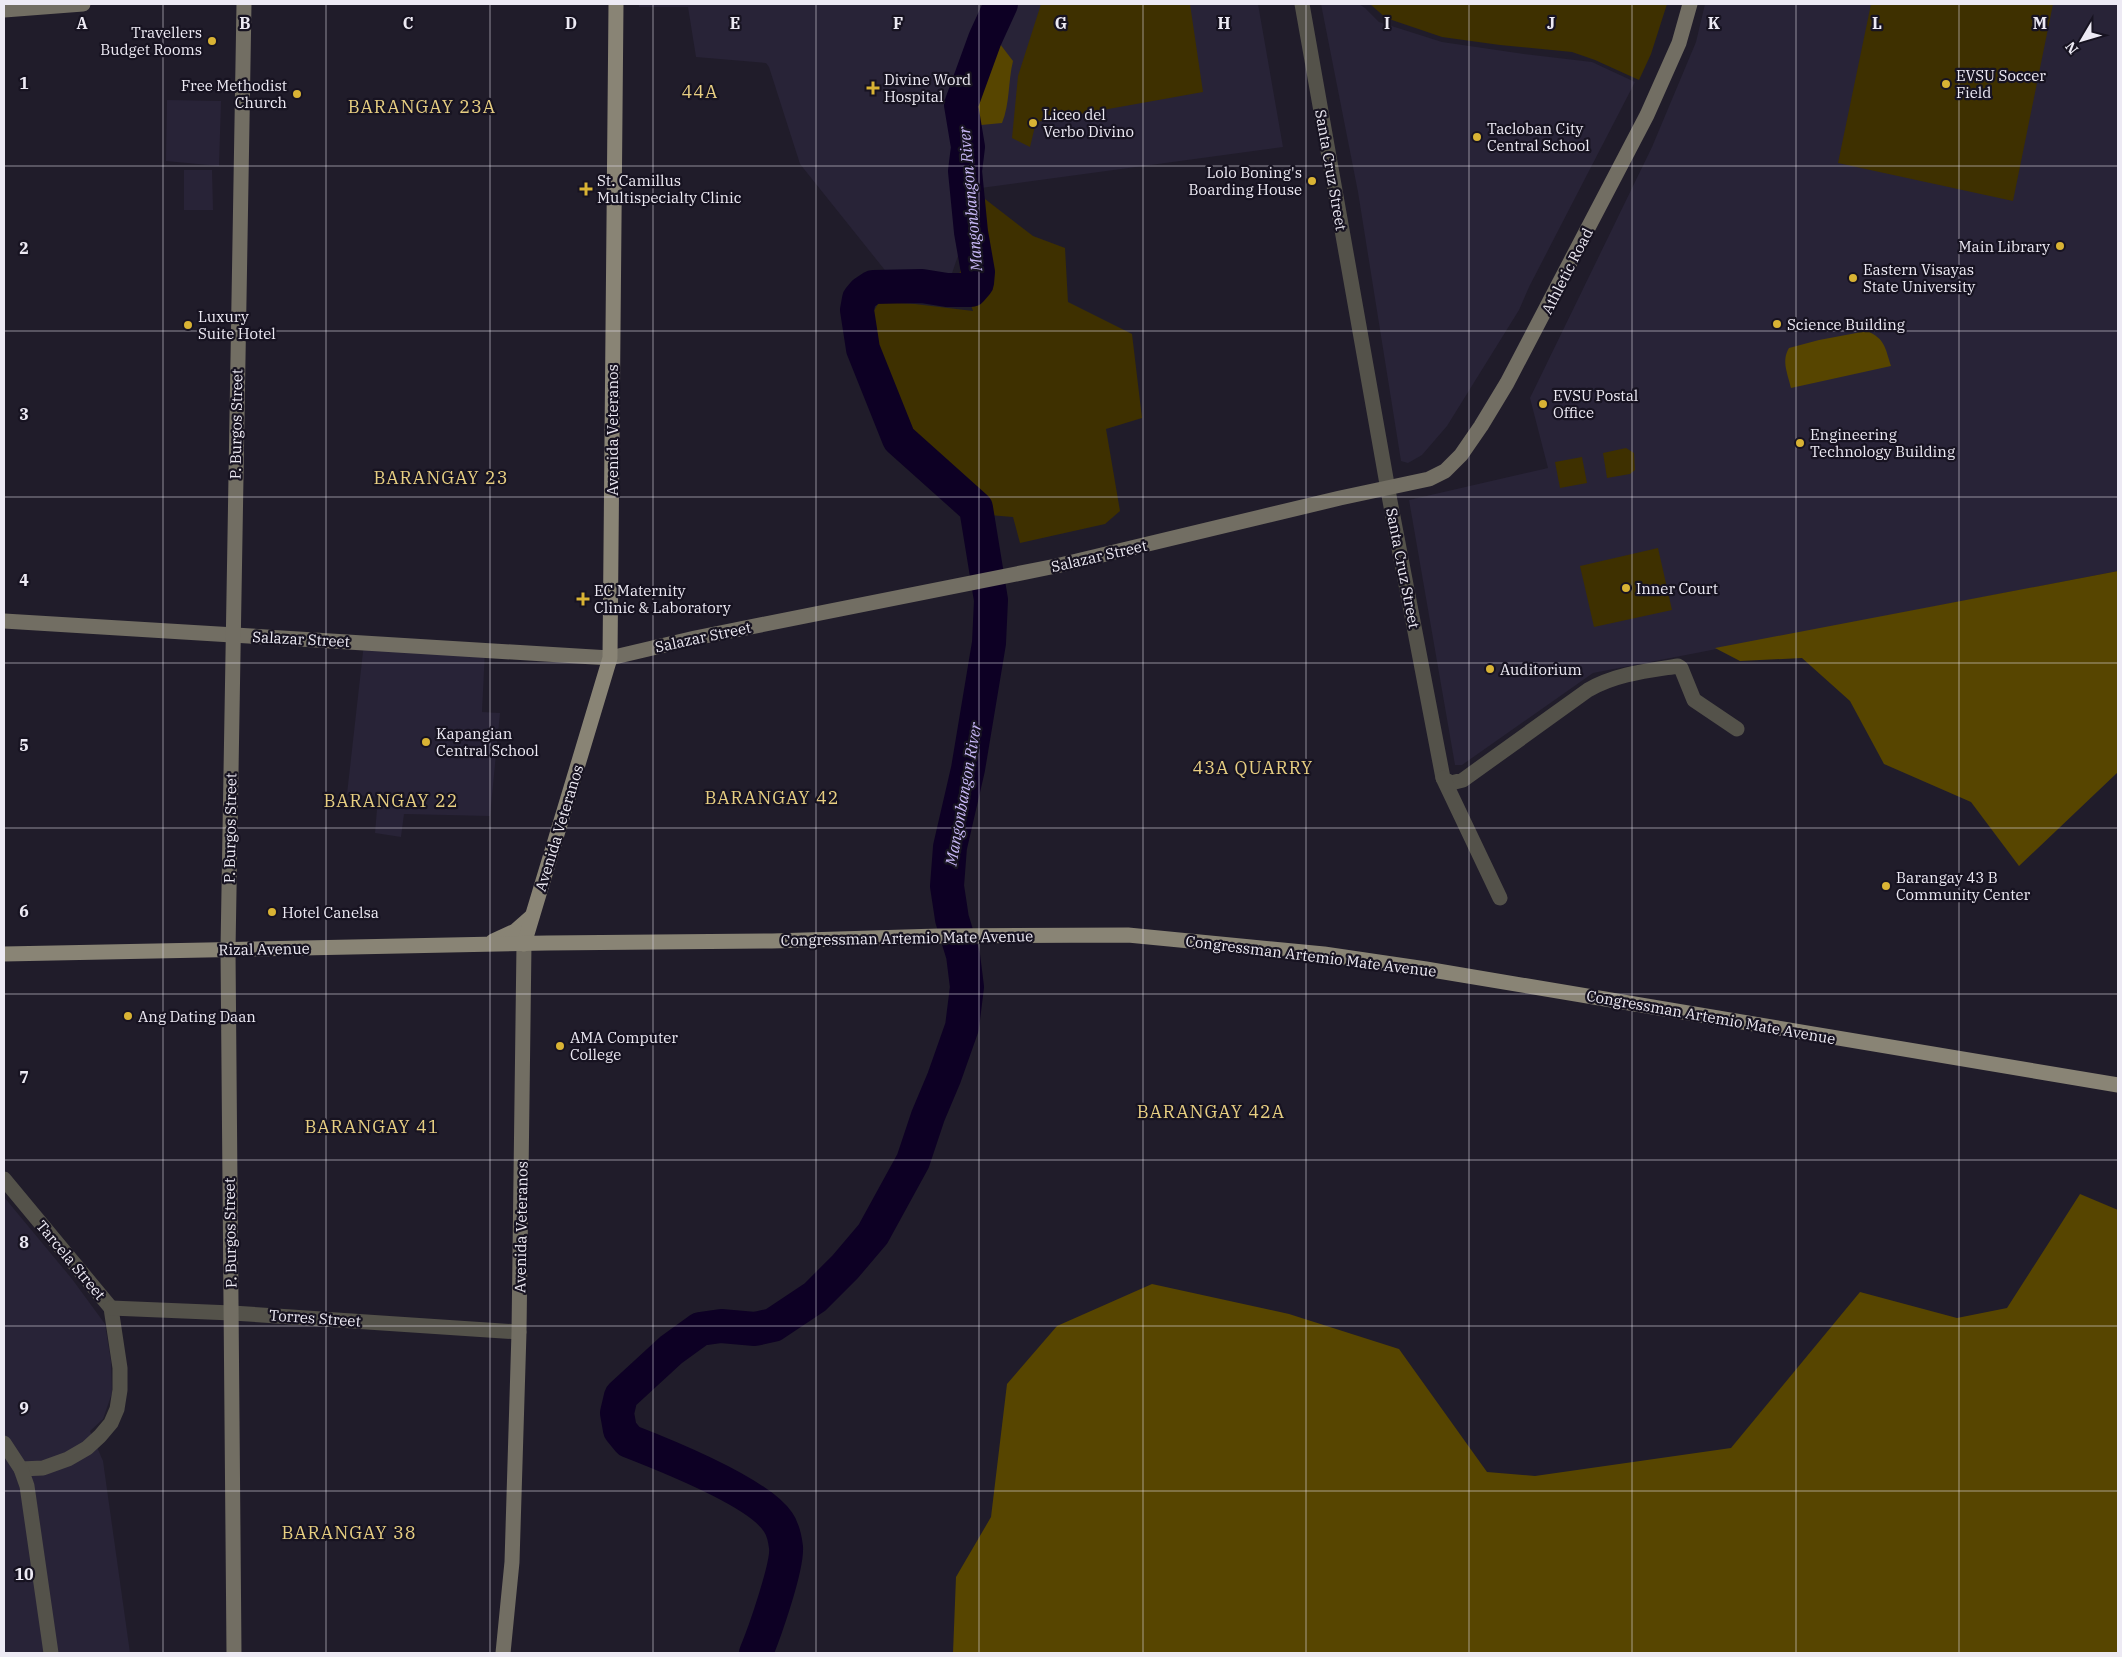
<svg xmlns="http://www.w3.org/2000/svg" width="2122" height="1657" viewBox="0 0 2122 1657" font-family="'IBM Plex Serif',serif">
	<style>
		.built { fill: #282337 }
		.green { fill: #3e3000 }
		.forest { fill: #574500 }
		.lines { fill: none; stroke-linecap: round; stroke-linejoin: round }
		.river { stroke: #0d0024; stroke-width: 34 }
		.street { stroke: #54524a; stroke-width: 15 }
		.secondary { stroke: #726e63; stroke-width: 15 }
		.primary { stroke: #898475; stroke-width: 15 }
		.grid { fill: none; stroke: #edeaf4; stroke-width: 1; stroke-opacity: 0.55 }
		.poi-dot { fill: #d9b334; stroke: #171321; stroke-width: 2 }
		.labels { text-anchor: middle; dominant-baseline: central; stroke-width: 4.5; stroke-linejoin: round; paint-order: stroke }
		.poi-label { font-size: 15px; fill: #edeaf4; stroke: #171321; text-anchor: start }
		.street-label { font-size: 15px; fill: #edeaf4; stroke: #171321 }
		.water-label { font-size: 16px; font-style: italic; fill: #c9b9f8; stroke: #171321 }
		.quarter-label { font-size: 18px; letter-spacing: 1px; fill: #e8cf82; stroke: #171321 }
		.grid-label { font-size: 16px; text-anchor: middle; font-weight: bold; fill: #edeaf4; stroke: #171321; stroke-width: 4.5; stroke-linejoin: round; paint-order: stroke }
	</style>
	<rect width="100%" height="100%" fill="#201c2a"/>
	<g class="built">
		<polygon points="639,4 1258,4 1283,147 981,188 947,288 888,274 800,164 769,67 766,63 696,57 688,7 639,7"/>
		<polygon points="1321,4 1359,4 1365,8 1379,22 1442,42 1524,54 1592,62 1635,82 1529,287 1519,310 1447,426 1422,455 1408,463 1401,461 1358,192"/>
		<polygon points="1705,4 2118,4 2118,571 1593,673 1462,765 1455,765 1409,500 1548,468 1530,398 1652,147 1696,42"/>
		<polygon points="167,100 221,101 219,166 166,161"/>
		<polygon points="184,170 212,170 213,210 184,210"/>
		<polygon points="364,643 485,650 482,712 500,713 490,816 404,814 401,837 375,833 378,797 347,794"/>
		<polygon points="4,1197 72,1279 105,1324 111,1361 112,1393 103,1419 90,1431 103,1461 130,1653 4,1653"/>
	</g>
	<g class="green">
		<polygon points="1041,4 1190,4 1203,92 1036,122 1030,147 1012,138 1018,76"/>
		<polygon points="1370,4 1667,4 1651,54 1639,80 1595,60 1572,52 1500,45 1442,37 1386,18"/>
		<polygon points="1871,4 2053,4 2013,201 1838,163"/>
		<polygon points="985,199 1033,236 1065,248 1068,302 1132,334 1142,418 1106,429 1120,511 1105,524 1020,543 1013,517 989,515 923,452 867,323 879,302 915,304 973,311 969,300 953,292"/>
		<polygon points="1626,448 1634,453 1635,470 1630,474 1607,478 1603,453"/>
		<polygon points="1582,457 1587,483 1560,488 1555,462"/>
		<polygon points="1658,548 1672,610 1594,627 1580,566"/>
	</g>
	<g class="forest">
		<path d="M 997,4 L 1015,4 L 1000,44 L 1013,61 C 1008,81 1010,104 1002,123 L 971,126 L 958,122 L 954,107 C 977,77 987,40 997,4 Z"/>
		<path d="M 1867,331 C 1885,339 1885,347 1891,366 L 1791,388 C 1788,374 1781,361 1789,348 L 1819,340 Z"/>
		<polygon points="2118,571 2118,772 2019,866 1971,802 1884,764 1850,701 1802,658 1740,661 1715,648"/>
		<polygon points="2080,1194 2118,1210 2118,1653 953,1653 956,1577 991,1517 1007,1384 1057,1326 1152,1284 1289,1314 1399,1349 1487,1472 1535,1476 1731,1448 1860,1292 1957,1318 2007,1308"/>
	</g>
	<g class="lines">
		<path class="river" d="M 756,1653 C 764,1634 788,1566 786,1547 C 785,1539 783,1529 778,1522 C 758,1492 665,1455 629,1441 L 620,1430 L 617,1413 L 621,1396 L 671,1350 L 700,1329 L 721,1326 L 755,1329 L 773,1325 L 815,1297 L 845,1267 L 873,1234 L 913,1161 L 928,1116 L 944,1078 L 962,1027 L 967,987 L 963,955 L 952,919 L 947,886 L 950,847 L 968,769 L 989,643 L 991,600 L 976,508 L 899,439 L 863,349 L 857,310 L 859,299 L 864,293 L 873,287 L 922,286 L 947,290 L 971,290 L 977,283 L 978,272 L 971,232 L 965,171 L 968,147 L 961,105 L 985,39 L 1001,4"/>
		<g class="street">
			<path d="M 1302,4 L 1390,501 L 1443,778 L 1451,783 L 1463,780 L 1588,690 C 1616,674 1646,671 1678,666 L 1681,668 L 1694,700 L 1737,729"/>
			<polyline points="1443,778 1500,898"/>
			<polyline points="4,1179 111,1308 120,1368 120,1390 117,1409 111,1423 100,1436 87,1448 68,1459 43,1468 21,1469"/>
			<polyline points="111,1308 232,1313 519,1332"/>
			<polyline points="4,1443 21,1469 27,1486 51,1653"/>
		</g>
		<g class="secondary">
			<polyline points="4,10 83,4"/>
			<polyline points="4,621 610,658 695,638 1056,566 1340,498 1429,479 1445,471 1461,455 1481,426 1507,383 1647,115 1679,43 1690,4"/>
			<polyline points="234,1653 228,950 244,4"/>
			<polyline points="503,1653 512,1562 519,1332 524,944"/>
		</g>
		<g class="primary">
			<polyline points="493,941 515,931 532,916"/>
			<polyline points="524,944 610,658 616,4"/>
			<polyline points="4,954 547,943 772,941 938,936 1128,935 1324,954 1426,969 2118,1085"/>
		</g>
	</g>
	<path class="grid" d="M 163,4 L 163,1653M 326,4 L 326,1653M 490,4 L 490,1653M 653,4 L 653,1653M 816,4 L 816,1653M 979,4 L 979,1653M 1143,4 L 1143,1653M 1306,4 L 1306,1653M 1469,4 L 1469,1653M 1632,4 L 1632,1653M 1796,4 L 1796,1653M 1959,4 L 1959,1653M 4,166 L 2118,166M 4,331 L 2118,331M 4,497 L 2118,497M 4,663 L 2118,663M 4,828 L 2118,828M 4,994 L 2118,994M 4,1160 L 2118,1160M 4,1326 L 2118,1326M 4,1491 L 2118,1491"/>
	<g class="poi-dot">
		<circle cx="212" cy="41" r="5"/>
		<circle cx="1946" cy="84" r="5"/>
		<path d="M870.5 80.5h5v5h5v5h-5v5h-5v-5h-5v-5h5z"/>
		<circle cx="297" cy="94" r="5"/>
		<circle cx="1033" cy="123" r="5"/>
		<circle cx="1477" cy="137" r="5"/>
		<circle cx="1312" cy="181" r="5"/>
		<path d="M583.5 181.5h5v5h5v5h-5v5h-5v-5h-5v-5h5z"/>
		<circle cx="2060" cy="246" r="5"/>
		<circle cx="1853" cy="278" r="5"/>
		<circle cx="1777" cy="324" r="5"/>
		<circle cx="188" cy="325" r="5"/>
		<circle cx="1543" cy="404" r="5"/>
		<circle cx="1800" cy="443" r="5"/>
		<circle cx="1626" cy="588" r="5"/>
		<path d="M580.5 591.5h5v5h5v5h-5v5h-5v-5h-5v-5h5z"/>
		<circle cx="1490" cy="669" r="5"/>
		<circle cx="426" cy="742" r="5"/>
		<circle cx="1886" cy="886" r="5"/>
		<circle cx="272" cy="912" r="5"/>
		<circle cx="128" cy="1016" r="5"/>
		<circle cx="560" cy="1046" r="5"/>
	</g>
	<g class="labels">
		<g class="poi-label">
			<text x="202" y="32" text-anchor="end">Travellers<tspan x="202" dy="17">Budget Rooms</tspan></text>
			<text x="1956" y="75">EVSU Soccer<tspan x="1956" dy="17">Field</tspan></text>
			<text x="884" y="79">Divine Word<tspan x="884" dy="17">Hospital</tspan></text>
			<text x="287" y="85" text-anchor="end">Free Methodist<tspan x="287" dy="17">Church</tspan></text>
			<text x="1043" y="114">Liceo del<tspan x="1043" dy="17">Verbo Divino</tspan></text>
			<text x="1487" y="128">Tacloban City<tspan x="1487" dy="17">Central School</tspan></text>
			<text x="1302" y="172" text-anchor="end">Lolo Boning's<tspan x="1302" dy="17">Boarding House</tspan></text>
			<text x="597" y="180">St. Camillus<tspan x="597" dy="17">Multispecialty Clinic</tspan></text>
			<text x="2050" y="246" text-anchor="end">Main Library</text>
			<text x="1863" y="269">Eastern Visayas<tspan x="1863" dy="17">State University</tspan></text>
			<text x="198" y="316">Luxury<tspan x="198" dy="17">Suite Hotel</tspan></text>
			<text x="1787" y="324">Science Building</text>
			<text x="1553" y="395">EVSU Postal<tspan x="1553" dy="17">Office</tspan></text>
			<text x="1810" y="434">Engineering<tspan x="1810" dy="17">Technology Building</tspan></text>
			<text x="1636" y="588">Inner Court</text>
			<text x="594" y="590">EC Maternity<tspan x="594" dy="17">Clinic &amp; Laboratory</tspan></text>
			<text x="1500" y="669">Auditorium</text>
			<text x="436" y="733">Kapangian<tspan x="436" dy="17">Central School</tspan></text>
			<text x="1896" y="877">Barangay 43 B<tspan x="1896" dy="17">Community Center</tspan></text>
			<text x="282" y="912">Hotel Canelsa</text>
			<text x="138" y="1016">Ang Dating Daan</text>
			<text x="570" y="1037">AMA Computer<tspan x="570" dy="17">College</tspan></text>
		</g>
		<g class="street-label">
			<text transform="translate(1331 170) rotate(80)">Santa Cruz Street</text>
			<text transform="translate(1567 271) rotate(-63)">Athletic Road</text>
			<text transform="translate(236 424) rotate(-89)">P. Burgos Street</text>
			<text transform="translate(612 430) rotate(-90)">Avenida Veteranos</text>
			<text transform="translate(1099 556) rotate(-13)">Salazar Street</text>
			<text transform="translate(1403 568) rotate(79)">Santa Cruz Street</text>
			<text transform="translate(703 637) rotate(-12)">Salazar Street</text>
			<text transform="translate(301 639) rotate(3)">Salazar Street</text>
			<text transform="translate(230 828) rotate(-89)">P. Burgos Street</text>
			<text transform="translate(559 828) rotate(-73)">Avenida Veteranos</text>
			<text transform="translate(907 938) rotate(-1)">Congressman Artemio Mate Avenue</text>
			<text transform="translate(264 949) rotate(-1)">Rizal Avenue</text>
			<text transform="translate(1311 956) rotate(7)">Congressman Artemio Mate Avenue</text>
			<text transform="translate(1711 1017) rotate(10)">Congressman Artemio Mate Avenue</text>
			<text transform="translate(521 1227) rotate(-89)">Avenida Veteranos</text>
			<text transform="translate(230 1233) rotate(-91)">P. Burgos Street</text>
			<text transform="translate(71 1260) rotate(50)">Tarcela Street</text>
			<text transform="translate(315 1318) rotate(4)">Torres Street</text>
		</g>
		<g class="water-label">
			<text transform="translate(970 199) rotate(-95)">Mangonbangon River</text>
			<text transform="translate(963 794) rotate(-80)">Mangonbangon River</text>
		</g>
		<g class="quarter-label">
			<text x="700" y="91">44A</text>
			<text x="422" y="106">BARANGAY 23A</text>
			<text x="441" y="477">BARANGAY 23</text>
			<text x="1253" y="767">43A QUARRY</text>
			<text x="772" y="797">BARANGAY 42</text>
			<text x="391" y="800">BARANGAY 22</text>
			<text x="1211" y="1111">BARANGAY 42A</text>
			<text x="372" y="1126">BARANGAY 41</text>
			<text x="349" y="1532">BARANGAY 38</text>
		</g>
	</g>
	<g class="grid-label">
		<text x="82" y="29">A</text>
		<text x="245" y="29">B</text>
		<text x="408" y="29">C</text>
		<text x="571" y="29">D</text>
		<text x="735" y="29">E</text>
		<text x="898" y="29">F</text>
		<text x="1061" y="29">G</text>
		<text x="1224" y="29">H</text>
		<text x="1387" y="29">I</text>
		<text x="1551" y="29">J</text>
		<text x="1714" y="29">K</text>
		<text x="1877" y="29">L</text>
		<text x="2040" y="29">M</text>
		<text x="24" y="89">1</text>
		<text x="24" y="254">2</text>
		<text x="24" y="420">3</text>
		<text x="24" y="586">4</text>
		<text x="24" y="751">5</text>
		<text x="24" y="917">6</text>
		<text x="24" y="1083">7</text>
		<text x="24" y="1248">8</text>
		<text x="24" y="1414">9</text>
		<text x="24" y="1580">10</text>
	</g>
	<rect width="2122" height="1657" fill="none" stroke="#edeaf4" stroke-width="10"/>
	<g transform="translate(2082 40) rotate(232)" stroke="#171321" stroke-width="4" paint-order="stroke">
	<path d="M0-4L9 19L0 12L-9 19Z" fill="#edeaf4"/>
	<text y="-8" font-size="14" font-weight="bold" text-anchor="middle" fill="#edeaf4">N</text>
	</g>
</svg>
